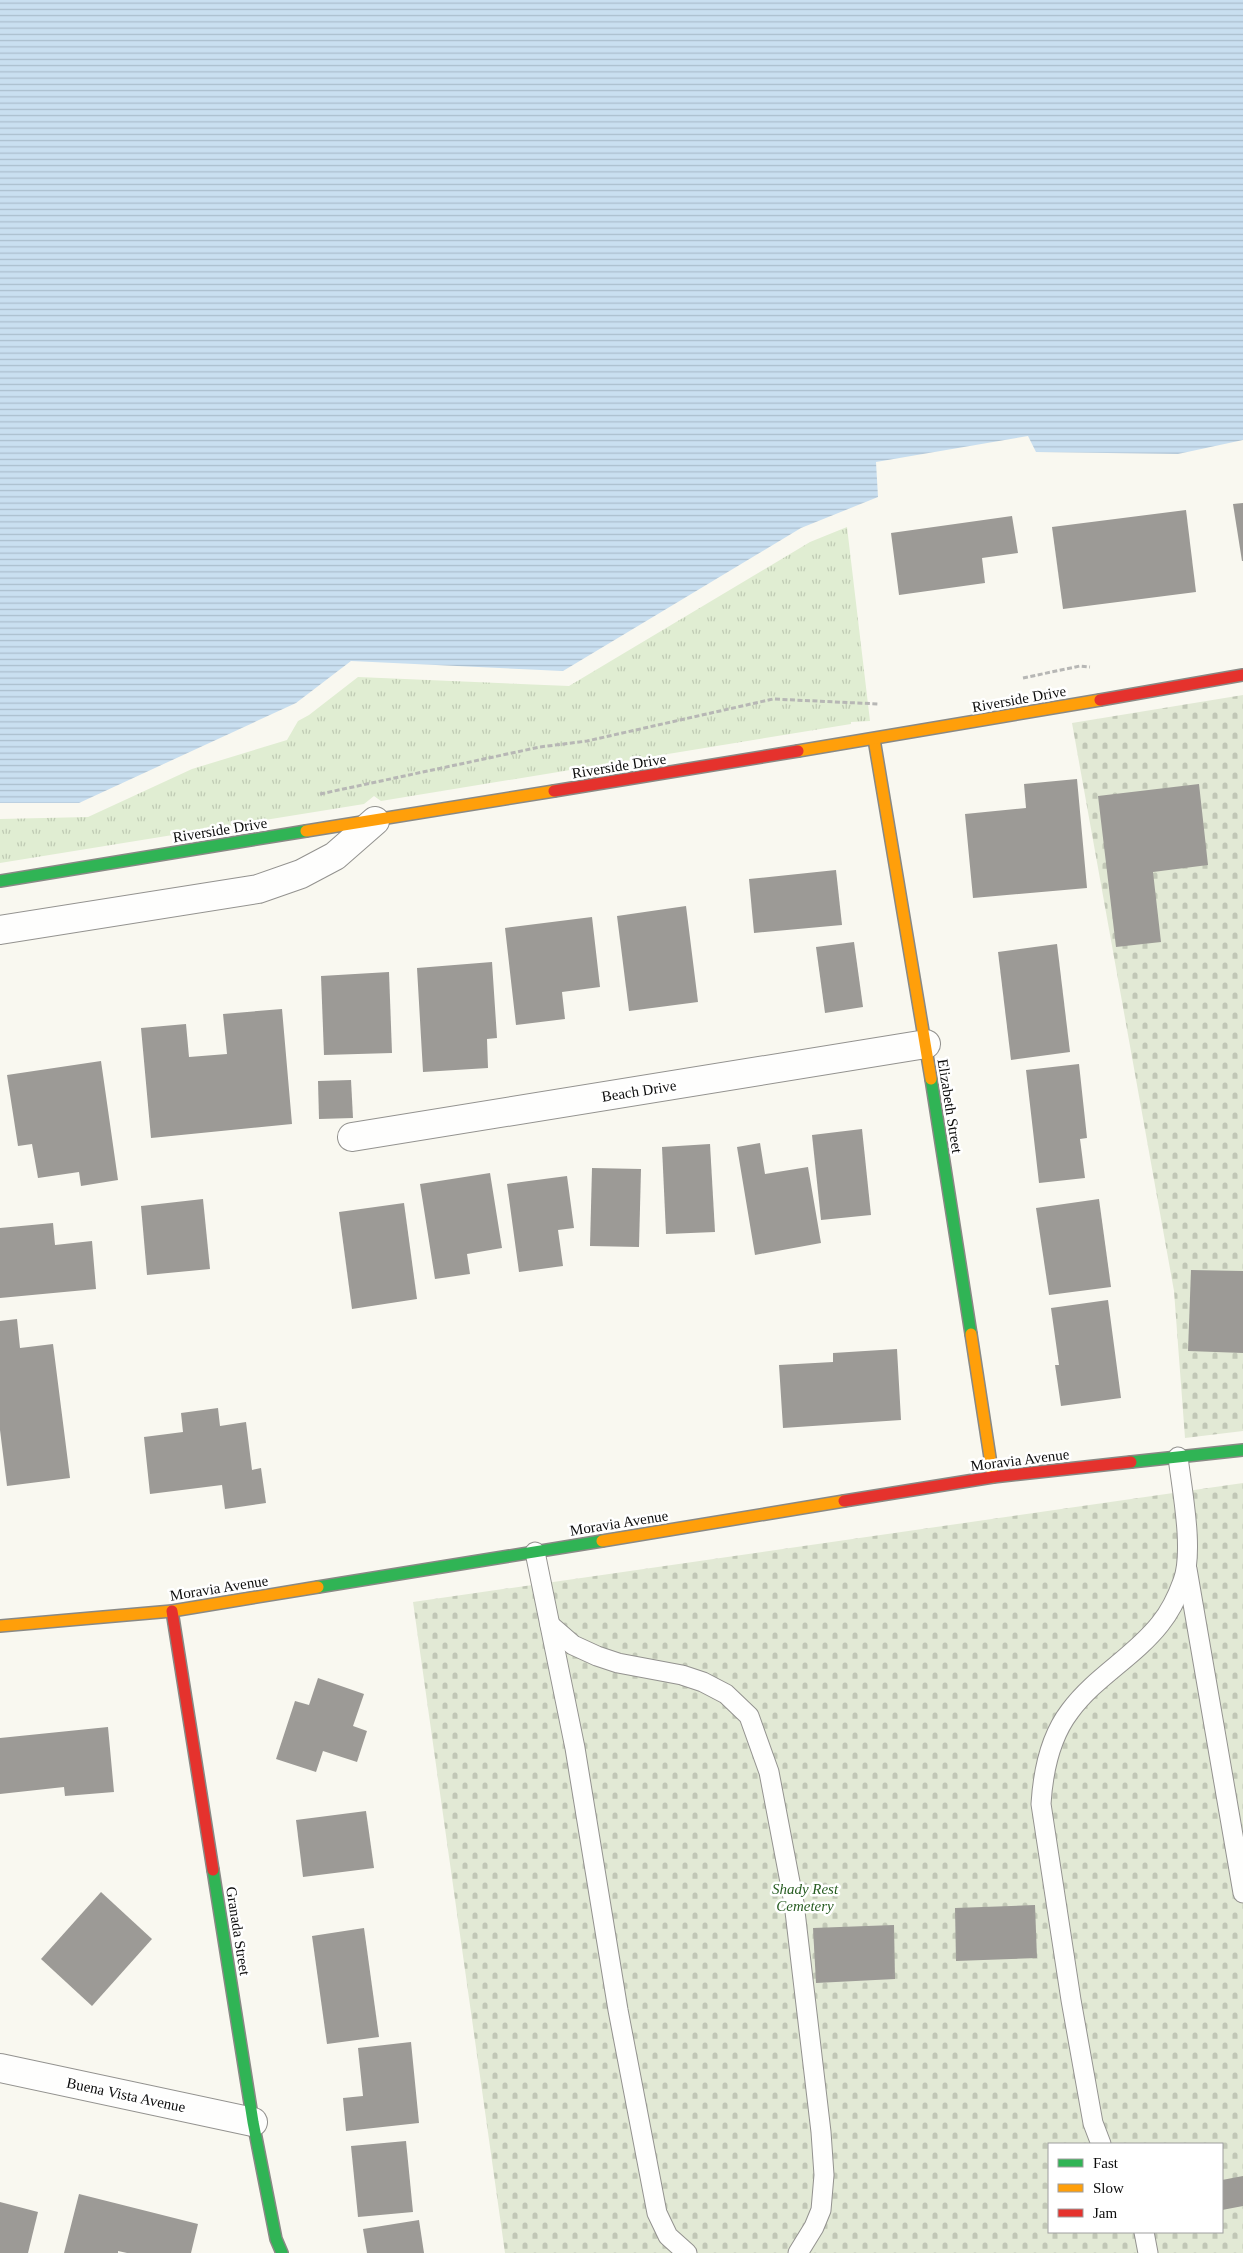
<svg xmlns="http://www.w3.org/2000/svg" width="1243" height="2253" viewBox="0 0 1243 2253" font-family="Georgia,serif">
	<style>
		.grass { fill: url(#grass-tufts) }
		.cemetery { fill: url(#cemetery-stones); fill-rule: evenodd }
		.water { fill: url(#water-rules) }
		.building { fill: #9c9a96 }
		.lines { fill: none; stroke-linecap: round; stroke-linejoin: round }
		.lane-casing { stroke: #93928f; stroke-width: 21 }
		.street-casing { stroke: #93928f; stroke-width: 30 }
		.fast-casing { stroke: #898985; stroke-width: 14 }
		.slow-casing { stroke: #898985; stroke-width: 14 }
		.jam-casing { stroke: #898985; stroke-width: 14 }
		.path { stroke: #b7b7b5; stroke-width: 3; stroke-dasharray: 5 2.5; stroke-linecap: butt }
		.lane { stroke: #fefefd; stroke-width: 19 }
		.street { stroke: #fefefd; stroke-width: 28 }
		.fast { stroke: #30b455; stroke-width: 11 }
		.slow { stroke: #ff9f0a; stroke-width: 11 }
		.jam { stroke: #e5322d; stroke-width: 11 }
		.labels { text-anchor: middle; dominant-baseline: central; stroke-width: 5; stroke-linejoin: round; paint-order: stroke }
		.street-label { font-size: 15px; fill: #0c0c0c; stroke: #fff }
		.park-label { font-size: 15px; font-style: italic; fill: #285d22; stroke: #fff }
	</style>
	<defs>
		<pattern id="grass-tufts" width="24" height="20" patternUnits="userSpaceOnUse" patternTransform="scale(1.25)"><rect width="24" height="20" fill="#e0edd2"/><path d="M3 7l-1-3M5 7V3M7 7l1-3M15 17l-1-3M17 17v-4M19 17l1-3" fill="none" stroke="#bfcab3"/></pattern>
		<pattern id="cemetery-stones" width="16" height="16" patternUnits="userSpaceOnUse" patternTransform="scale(1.25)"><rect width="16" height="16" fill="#e2e9d5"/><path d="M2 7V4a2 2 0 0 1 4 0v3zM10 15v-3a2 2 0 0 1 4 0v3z" fill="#c1c7b6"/></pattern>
		<pattern id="water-rules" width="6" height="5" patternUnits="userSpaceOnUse" patternTransform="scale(1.25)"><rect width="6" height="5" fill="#c9dff0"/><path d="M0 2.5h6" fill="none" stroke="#abbecd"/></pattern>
	</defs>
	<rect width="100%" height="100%" fill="#f9f8f0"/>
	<polygon class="grass" points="847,527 870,721 851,722 851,724 381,801 374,796 364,804 0,863 0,819 88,817 192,769 287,740 298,721 309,715 358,677 569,686 810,542"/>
	<g class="cemetery">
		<polygon points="1243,695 1243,1431 1185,1438 1174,1291 1072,723"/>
		<path d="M 1243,1483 L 1243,2253 L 505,2253 L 413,1602 ZM 1049,2144 L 1222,2144 L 1222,2232 L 1049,2232 Z"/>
	</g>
	<polygon class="water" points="0,0 1243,0 1243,440 1178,454 1036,452 1028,436 876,462 878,497 801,528 563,671 351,661 296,703 79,803 0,803"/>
	<g class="building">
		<polygon points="1243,503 1243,561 1242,561 1233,504"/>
		<polygon points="1186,510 1196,592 1063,609 1052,527"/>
		<polygon points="1012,516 1018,553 982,558 985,583 899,595 891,533"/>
		<polygon points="1077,779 1087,888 973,898 965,814 1026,808 1024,784"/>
		<polygon points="1199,784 1208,865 1153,872 1161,942 1116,947 1098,796"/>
		<polygon points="836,870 842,925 754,933 749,879"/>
		<polygon points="686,906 698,1002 629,1011 617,916"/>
		<polygon points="592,917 600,987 562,992 565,1019 516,1025 505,928"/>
		<polygon points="854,942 863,1007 825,1013 816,947"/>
		<polygon points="1057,944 1070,1052 1011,1060 998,952"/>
		<polygon points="492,962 497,1038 487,1039 488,1068 423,1072 417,968"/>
		<polygon points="389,972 392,1053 324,1055 321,976"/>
		<polygon points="282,1009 292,1124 151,1138 141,1028 186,1024 189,1057 227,1054 223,1014"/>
		<polygon points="101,1061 118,1180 81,1186 79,1172 38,1178 32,1144 18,1146 7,1075"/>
		<polygon points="1079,1064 1087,1138 1080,1139 1085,1178 1039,1183 1026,1070"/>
		<polygon points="351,1080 353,1118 319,1119 318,1081"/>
		<polygon points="862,1129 871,1215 821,1220 812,1135"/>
		<polygon points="760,1143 765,1174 808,1167 821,1243 755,1255 737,1147"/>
		<polygon points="710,1144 715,1232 666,1234 662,1147"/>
		<polygon points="592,1168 641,1169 639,1247 590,1246"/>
		<polygon points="490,1173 502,1248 467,1254 470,1274 435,1279 420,1184"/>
		<polygon points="567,1176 574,1228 558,1230 563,1266 519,1272 507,1184"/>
		<polygon points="203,1199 210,1269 147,1275 141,1206"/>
		<polygon points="1099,1199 1111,1287 1049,1295 1036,1208"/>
		<polygon points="404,1203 417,1299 352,1309 339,1212"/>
		<polygon points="53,1223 55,1245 92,1241 96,1289 0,1298 0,1228"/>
		<polygon points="1191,1270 1243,1271 1243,1353 1188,1351"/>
		<polygon points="1108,1300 1121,1398 1061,1406 1055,1365 1059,1365 1051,1308"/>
		<polygon points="17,1319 20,1348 53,1344 70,1478 7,1486 0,1430 0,1321"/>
		<polygon points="897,1349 901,1420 783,1428 779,1365 833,1362 833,1353"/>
		<polygon points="218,1408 220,1426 246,1422 252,1470 261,1468 266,1503 225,1509 222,1485 150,1494 144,1437 183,1432 181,1413"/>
		<polygon points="318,1678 364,1694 353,1726 367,1731 357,1762 323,1751 316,1772 276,1759 295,1701 309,1705"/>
		<polygon points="108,1727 114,1792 65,1796 64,1787 0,1794 0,1738"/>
		<polygon points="366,1811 374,1868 303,1877 296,1820"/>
		<polygon points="101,1892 152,1939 92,2006 41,1959"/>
		<polygon points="1035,1905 1037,1958 956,1961 955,1908"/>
		<polygon points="894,1925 895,1979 816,1983 813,1928"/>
		<polygon points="364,1928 379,2037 327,2044 312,1936"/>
		<polygon points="411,2042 419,2123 346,2131 343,2098 363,2096 358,2048"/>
		<polygon points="406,2141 413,2212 358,2217 351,2146"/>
		<polygon points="1243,2176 1243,2206 1222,2210 1222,2180"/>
		<polygon points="79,2194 198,2224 191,2253 127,2253 118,2251 118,2253 64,2253"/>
		<polygon points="0,2202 38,2212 28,2253 0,2253"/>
		<polygon points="419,2220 424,2253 367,2253 363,2229"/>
	</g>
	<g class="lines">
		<defs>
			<g id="lane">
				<polyline points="535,1552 575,1748 618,2010 657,2213 668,2236 687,2253"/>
				<polyline points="1187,1569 1243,1893"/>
				<polyline points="550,1625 573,1645 597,1656 618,1663 682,1675 703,1682 726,1694 749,1716 769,1772 794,1903 821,2132 824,2175 821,2210 814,2227 798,2253"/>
				<path d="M 1101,2144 L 1093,2123 L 1071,2000 L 1041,1804 C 1043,1772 1050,1737 1070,1711 C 1095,1677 1134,1657 1160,1624 C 1169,1613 1178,1595 1183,1581 C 1194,1551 1182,1490 1178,1457"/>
				<polyline points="1144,2232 1148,2253"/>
			</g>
			<g id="street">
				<polyline points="0,930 258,889 301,874 335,856 375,821"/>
				<polyline points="352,1137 926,1044"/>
				<polyline points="0,2068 253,2122"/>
			</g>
			<g id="fast">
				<polyline points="0,881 306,831"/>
				<polyline points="931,1079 971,1334"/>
				<polyline points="1131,1462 1243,1450"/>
				<polyline points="318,1587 602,1541"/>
				<polyline points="213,1870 253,2122 276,2239 282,2253"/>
			</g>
			<g id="slow">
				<polyline points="874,739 931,1079"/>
				<polyline points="798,751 1100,700"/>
				<polyline points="306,831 554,791"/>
				<polyline points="971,1334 993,1477"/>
				<polyline points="602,1541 844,1501"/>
				<polyline points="0,1626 172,1611 318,1587"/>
			</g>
			<g id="jam">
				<polyline points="1100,700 1243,675"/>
				<polyline points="554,791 798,751"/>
				<polyline points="844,1501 993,1477 1131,1462"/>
				<polyline points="172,1611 213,1870"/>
			</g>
		</defs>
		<use href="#lane" class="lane-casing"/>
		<use href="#street" class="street-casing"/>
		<use href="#fast" class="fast-casing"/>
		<use href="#slow" class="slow-casing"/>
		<use href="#jam" class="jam-casing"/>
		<g class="path">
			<polyline points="1023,678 1080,666 1090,667"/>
			<polyline points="320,794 540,747 587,741 773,699 879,704"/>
		</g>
		<use href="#lane" class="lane"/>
		<use href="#street" class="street"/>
		<use href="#fast" class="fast"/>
		<use href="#slow" class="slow"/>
		<use href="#jam" class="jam"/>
	</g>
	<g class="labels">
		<g class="street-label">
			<text transform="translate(1019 699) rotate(-10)">Riverside Drive</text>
			<text transform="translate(619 766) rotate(-9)">Riverside Drive</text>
			<text transform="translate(220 830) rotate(-9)">Riverside Drive</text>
			<text transform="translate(639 1091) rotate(-9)">Beach Drive</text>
			<text transform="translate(950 1106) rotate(81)">Elizabeth Street</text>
			<text transform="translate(1020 1460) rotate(-7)">Moravia Avenue</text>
			<text transform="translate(619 1523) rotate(-9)">Moravia Avenue</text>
			<text transform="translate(219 1588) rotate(-9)">Moravia Avenue</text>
			<text transform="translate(238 1931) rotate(81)">Granada Street</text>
			<text transform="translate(126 2095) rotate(12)">Buena Vista Avenue</text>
		</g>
		<g class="park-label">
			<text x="805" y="1889">Shady Rest<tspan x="805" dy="17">Cemetery</tspan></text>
		</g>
	</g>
	<rect x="1048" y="2143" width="175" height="90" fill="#ffffff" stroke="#9e9e9e"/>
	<rect x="1058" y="2159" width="25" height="8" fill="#30b455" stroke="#9e9e9e"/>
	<text x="1093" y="2168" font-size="15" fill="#0c0c0c">Fast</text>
	<rect x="1058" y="2184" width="25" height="8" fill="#ff9f0a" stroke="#9e9e9e"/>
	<text x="1093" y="2193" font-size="15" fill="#0c0c0c">Slow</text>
	<rect x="1058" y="2209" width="25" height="8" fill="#e5322d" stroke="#9e9e9e"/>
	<text x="1093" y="2218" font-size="15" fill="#0c0c0c">Jam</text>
</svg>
